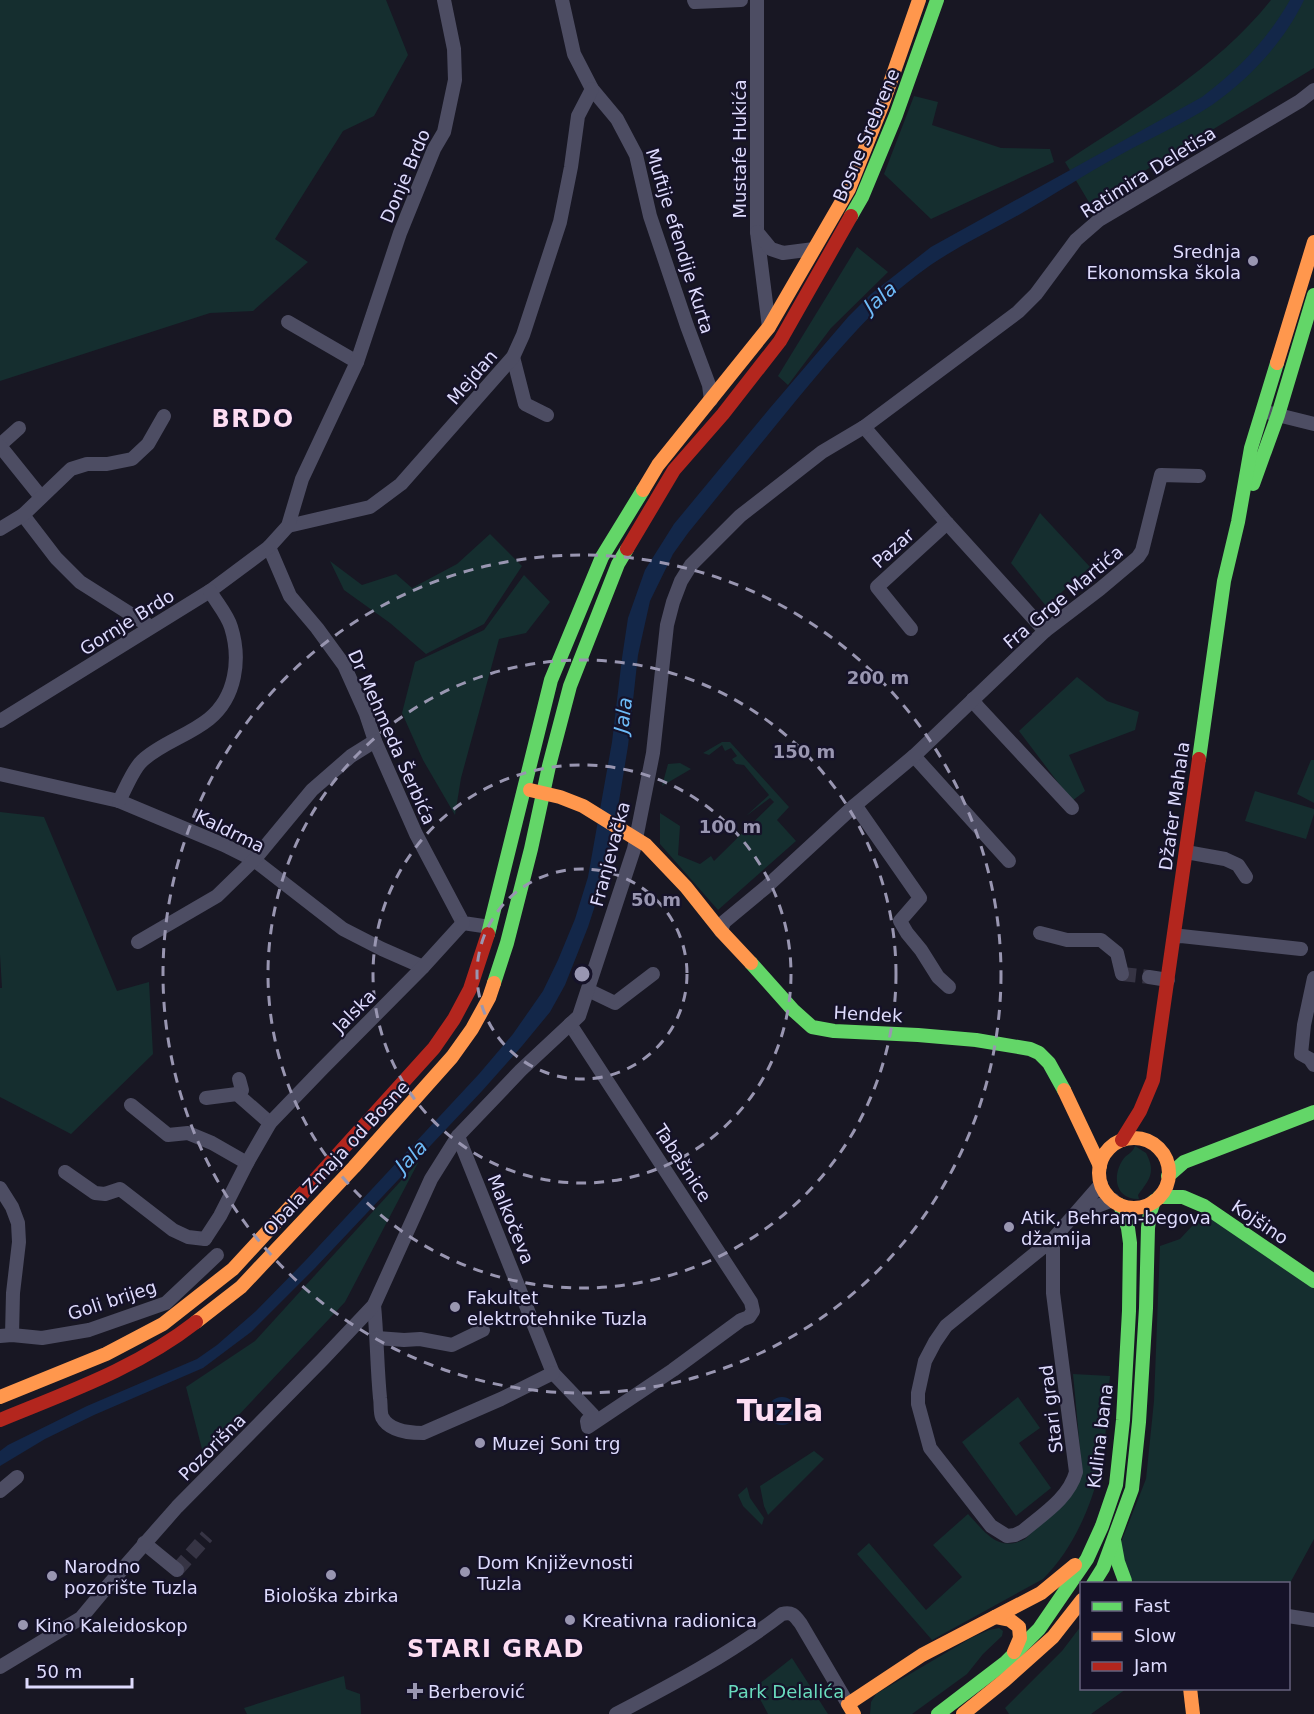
<svg xmlns="http://www.w3.org/2000/svg" width="1314" height="1714" viewBox="0 0 1314 1714" font-family="'DejaVu Sans',sans-serif">
	<style>
		.green { fill: #152e2f }
		.water { fill: #132749 }
		.lines { fill: none; stroke-linecap: round; stroke-linejoin: round }
		.street-tunnel { stroke: #363444; stroke-width: 14; stroke-dasharray: 14 7; stroke-linecap: butt }
		.street { stroke: #4d4d63; stroke-width: 14 }
		.fast { stroke: #63d668; stroke-width: 14 }
		.slow { stroke: #ff974d; stroke-width: 14 }
		.jam { stroke: #b3261e; stroke-width: 14 }
		.ring { fill: none; stroke: #9996b1; stroke-width: 3; stroke-dasharray: 10 8 }
		.poi-dot { fill: #9996b1; stroke: #151228; stroke-width: 2 }
		.labels { text-anchor: middle; dominant-baseline: central; stroke-width: 4.5; stroke-linejoin: round; paint-order: stroke }
		.street-label { font-size: 18px; fill: #dedbfd; stroke: #151228 }
		.poi-label { font-size: 18px; fill: #dedbfd; stroke: #151228; text-anchor: start }
		.park-label { font-size: 18px; fill: #69dbbd; stroke: #151228 }
		.water-label { font-size: 20px; font-style: italic; fill: #6ebbf8; stroke: #151228 }
		.district-label { font-size: 24px; font-weight: bold; letter-spacing: 1.5px; fill: #fdddf2; stroke: #151228 }
		.town-label { font-size: 30px; font-weight: bold; fill: #fdddf2; stroke: #151228 }
		.centre { fill: #9996b1; stroke: #151228; stroke-width: 3 }
		.ring-label { font-size: 18px; text-anchor: middle; font-weight: bold; fill: #9996b1; stroke: #151228; stroke-width: 4.5; stroke-linejoin: round; paint-order: stroke }
	</style>
	<rect width="100%" height="100%" fill="#181723"/>
	<g class="green">
		<polygon points="0,0 386,0 408,55 374,116 343,131 275,239 308,262 253,311 210,313 0,381"/>
		<path d="M 1271,0 L 1314,0 L 1314,68 L 1090,204 L 1065,162 C 1137,114 1216,69 1271,0 Z"/>
		<polygon points="914,96 938,102 932,125 1001,148 1050,149 1054,162 931,219 884,174"/>
		<polygon points="857,247 888,272 831,328 788,385 778,376"/>
		<polygon points="1040,513 1090,567 1046,606 1011,563"/>
		<polygon points="490,534 522,566 484,624 426,654 390,623 344,590 330,561 362,585 396,574 412,588 457,564"/>
		<polygon points="524,575 550,602 526,633 499,639 461,778 455,815 423,760 402,713 415,662 484,630"/>
		<polygon points="1077,677 1107,701 1139,712 1135,730 1069,755 1085,791 1072,801 1019,731"/>
		<polygon points="722,742 730,742 789,807 777,820 796,841 718,910 660,844 660,813 680,826 678,855 700,864 711,856 714,861 774,802 770,798 746,816 769,795 744,765 736,764 732,759 737,756 731,748 725,751 722,745 709,755 703,753"/>
		<polygon points="1311,760 1314,760 1314,803 1297,794"/>
		<polygon points="680,763 691,769 662,786 668,764"/>
		<polygon points="1255,791 1314,809 1314,814 1306,839 1245,821"/>
		<polygon points="0,812 44,817 117,991 149,982 153,1054 71,1134 0,1097 0,988 2,988 0,955"/>
		<path d="M 1135,1146 L 1146,1153 C 1156,1172 1150,1179 1138,1195 L 1139,1199 C 1116,1200 1112,1177 1122,1161 C 1126,1154 1132,1154 1135,1146 Z"/>
		<polygon points="419,1161 345,1302 203,1453 186,1387 255,1341"/>
		<polygon points="1204,1206 1314,1281 1314,1539 1289,1585 1288,1584 1131,1583 1116,1555 1146,1479 1154,1401 1160,1246 1180,1239 1193,1225"/>
		<path d="M 1073,1374 L 1110,1376 C 1107,1405 1107,1436 1101,1464 C 1092,1506 1073,1549 1043,1579 L 932,1640 L 857,1554 L 869,1543 L 926,1610 L 962,1577 L 933,1545 L 968,1514 C 985,1532 998,1553 1025,1539 L 1065,1501 L 1082,1470 Z"/>
		<polygon points="1018,1397 1040,1428 1019,1443 1051,1488 1016,1516 962,1442"/>
		<polygon points="814,1451 824,1459 768,1515 764,1506 760,1486"/>
		<polygon points="747,1487 750,1498 764,1518 762,1525 743,1506 738,1495"/>
		<polygon points="1081,1626 1082,1688 1126,1689 1091,1714 1009,1714 1005,1708 1062,1651"/>
		<polygon points="999,1628 1003,1631 1002,1636 983,1654 967,1674 912,1714 870,1714 871,1702 876,1694 971,1638 989,1630"/>
		<polygon points="792,1658 828,1714 768,1714 754,1688"/>
		<polygon points="344,1676 346,1689 360,1694 361,1714 247,1714 244,1708"/>
	</g>
	<g class="water">
		<path d="M 1290,0 L 1304,0 C 1284,42 1250,78 1212,105 C 1183,124 1150,138 1120,155 C 1087,173 1055,194 1022,213 C 987,233 949,250 917,275 C 869,311 832,358 794,403 C 759,446 723,490 688,533 L 673,554 L 650,601 L 638,655 L 628,746 L 611,850 L 602,884 L 588,927 L 565,985 L 550,1012 L 522,1046 L 482,1091 L 315,1268 L 251,1332 L 203,1368 L 94,1415 L 45,1439 L 0,1466 L 0,1451 L 8,1445 L 87,1406 L 197,1359 L 217,1345 L 256,1311 L 305,1261 L 479,1074 L 513,1034 L 543,991 L 558,960 L 575,919 L 588,877 L 612,742 L 622,658 L 628,618 L 645,570 L 674,524 L 770,408 L 848,317 L 871,294 L 931,247 L 1202,97 C 1239,69 1267,40 1290,0 Z"/>
		<circle cx="782" cy="1411" r="14"/>
	</g>
	<g class="lines">
		<g class="street-tunnel">
			<polyline points="1122,974 1149,977"/>
			<polyline points="177,1570 207,1536"/>
		</g>
		<g class="street">
			<polyline points="562,0 574,54 592,89 617,119 636,155 650,216 687,326 709,385 711,400"/>
			<polyline points="694,0 695,2 741,0"/>
			<polyline points="757,0 757,232 769,327"/>
			<polyline points="757,232 771,249 783,253 814,249"/>
			<polyline points="288,322 357,362"/>
			<polyline points="513,357 525,404 547,415"/>
			<polyline points="1270,413 1314,424"/>
			<polyline points="864,427 947,523 1045,631"/>
			<polyline points="0,445 19,428"/>
			<polyline points="0,446 41,497"/>
			<polyline points="23,515 56,558 80,582 151,627"/>
			<polyline points="288,526 370,507 401,484 513,357 523,335 560,222 571,167 578,116 592,89"/>
			<polyline points="0,529 23,515 71,469 87,464 107,464 132,459 148,444 164,416"/>
			<polyline points="269,547 290,596 317,628 344,665 366,714 375,741 416,834 463,923 490,927"/>
			<polyline points="911,629 877,587 947,523"/>
			<polyline points="973,699 977,706 1072,808"/>
			<polyline points="0,721 210,591 269,547 288,526 302,479 357,362 400,233 434,149 444,132 455,80 454,49 444,0"/>
			<polyline points="914,756 1009,861"/>
			<polyline points="0,774 119,801 224,845 254,860 343,929 382,949 423,967"/>
			<path d="M 119,801 C 125,790 133,769 142,761 C 161,743 188,736 209,719 C 236,697 241,659 231,627 C 227,614 216,602 210,591"/>
			<polyline points="854,806 858,809 920,898 900,921 907,933 921,950 938,977 949,987"/>
			<polyline points="1186,852 1225,859 1238,865 1246,877"/>
			<polyline points="721,931 724,922 765,888 854,806 914,756 1045,631 1100,589 1138,557 1142,551 1161,475 1199,476"/>
			<polyline points="1040,933 1067,940 1101,940 1117,953 1122,974"/>
			<polyline points="1174,937 1181,936 1301,949"/>
			<polyline points="138,942 217,896 254,860 312,790 351,756 375,741"/>
			<polyline points="1149,977 1168,980"/>
			<polyline points="1314,978 1304,1025 1301,1054 1310,1059 1314,1065"/>
			<polyline points="588,990 615,1003 653,974"/>
			<polyline points="237,1094 242,1090 239,1079"/>
			<polyline points="206,1098 237,1094 270,1123"/>
			<polyline points="131,1105 168,1135 188,1133 212,1143 247,1163"/>
			<polyline points="458,1136 553,1373 593,1415 587,1421 588,1427 673,1370 741,1320 749,1317 753,1311 751,1302 570,1024"/>
			<polyline points="65,1172 95,1193 105,1194 120,1189 173,1230 188,1237 205,1239"/>
			<polyline points="0,1188 12,1207 18,1223 19,1242 13,1293 12,1335"/>
			<polyline points="1076,1214 1113,1200"/>
			<polyline points="205,1239 220,1216 247,1163 270,1123 322,1069 423,967 463,923"/>
			<path d="M 1053,1239 L 1053,1293 L 1076,1472 C 1069,1498 1043,1514 1023,1531 L 1015,1535 L 1007,1536 L 991,1526 L 930,1448 L 918,1404 L 918,1393 L 925,1361 L 935,1342 L 946,1326 L 1053,1239 L 1101,1184"/>
			<path d="M 374,1305 C 377,1336 377,1367 380,1398 C 381,1403 380,1412 382,1417 C 389,1431 409,1433 423,1433 L 501,1399 L 553,1373"/>
			<polyline points="0,1336 12,1335 42,1338 89,1330 166,1303 217,1255"/>
			<polyline points="377,1338 404,1340 420,1339 452,1345 483,1330"/>
			<polyline points="0,1491 17,1477"/>
			<polyline points="144,1543 177,1570"/>
			<polyline points="1288,1616 1314,1620"/>
			<polyline points="0,1667 81,1618 111,1582 177,1507 323,1359 374,1305 431,1179 458,1136 521,1070 579,1016 634,849 653,753 667,625 673,602 681,581 691,565 740,516 822,452 864,427 1018,312 1036,294 1076,240 1099,220 1300,101 1314,90"/>
			<path d="M 616,1714 C 673,1684 730,1654 782,1614 C 792,1611 795,1616 801,1624 L 848,1704"/>
		</g>
		<g class="fast">
			<polyline points="851,216 862,197 896,115 937,0"/>
			<polyline points="1253,484 1278,415 1314,295"/>
			<polyline points="1199,759 1224,581 1238,522 1251,448 1277,363"/>
			<polyline points="488,934 551,680 602,557 643,490"/>
			<polyline points="751,963 793,1010 812,1027 834,1031 918,1035 976,1040 1030,1049 1039,1053 1049,1063 1064,1090"/>
			<polyline points="494,983 507,943 531,849 549,766 570,686 618,564 627,549"/>
			<polyline points="1168,1176 1184,1162 1314,1112"/>
			<polyline points="1159,1197 1183,1197 1204,1206 1314,1281"/>
			<polyline points="1114,1540 1118,1562 1125,1581"/>
			<polyline points="1093,1584 1103,1568 1132,1489 1139,1422 1146,1308 1148,1228 1150,1213 1154,1201"/>
			<polyline points="938,1714 1006,1662 1039,1629 1087,1559 1102,1526 1116,1485 1123,1420 1129,1311 1130,1243 1128,1228 1120,1205"/>
		</g>
		<g class="slow">
			<polyline points="1277,363 1314,242"/>
			<polyline points="643,490 658,465 769,327 849,189 882,106 919,0"/>
			<polyline points="530,790 560,797 583,806 646,845 686,887 721,931 751,963"/>
			<polyline points="1064,1090 1100,1166"/>
			<circle cx="1134" cy="1173" r="35"/>
			<polyline points="196,1322 241,1287 354,1167 452,1057 472,1029 489,998 494,983"/>
			<polyline points="0,1397 106,1354 163,1324 233,1269 302,1194"/>
			<polyline points="995,1617 1010,1620 1019,1627 1020,1638 1014,1652"/>
			<polyline points="1190,1688 1193,1714"/>
			<polyline points="854,1714 848,1704 922,1655 1041,1593 1075,1565"/>
			<polyline points="963,1714 1005,1680 1053,1637 1082,1600"/>
		</g>
		<g class="jam">
			<polyline points="627,549 674,470 723,414 780,341 851,216"/>
			<polyline points="1122,1140 1140,1111 1153,1080 1199,759"/>
			<polyline points="302,1194 434,1048 454,1019 470,989 488,934"/>
			<path d="M 0,1420 C 68,1392 137,1368 196,1322"/>
		</g>
	</g>
	<g class="ring">
		<circle cx="582" cy="974" r="105"/>
		<circle cx="582" cy="974" r="209"/>
		<circle cx="582" cy="974" r="314"/>
		<circle cx="582" cy="974" r="419"/>
	</g>
	<g class="poi-dot">
		<circle cx="1253" cy="261" r="6"/>
		<circle cx="1009" cy="1227" r="6"/>
		<circle cx="455" cy="1307" r="6"/>
		<circle cx="480" cy="1443" r="6"/>
		<circle cx="465" cy="1572" r="6"/>
		<circle cx="331" cy="1575" r="6"/>
		<circle cx="52" cy="1576" r="6"/>
		<circle cx="570" cy="1620" r="6"/>
		<circle cx="23" cy="1625" r="6"/>
		<path d="M412 1682h6v6h6v6h-6v6h-6v-6h-6v-6h6z"/>
	</g>
	<g class="labels">
		<g class="street-label">
			<text transform="translate(866 135) rotate(-67)">Bosne Srebrene</text>
			<text transform="translate(739 149) rotate(-90)">Mustafe Hukića</text>
			<text transform="translate(1148 172) rotate(-32)">Ratimira Deletisa</text>
			<text transform="translate(405 176) rotate(-67)">Donje Brdo</text>
			<text transform="translate(680 241) rotate(73)">Muftije efendije Kurta</text>
			<text transform="translate(472 377) rotate(-49)">Mejdan</text>
			<text transform="translate(893 548) rotate(-42)">Pazar</text>
			<text transform="translate(1063 597) rotate(-40)">Fra Grge Martića</text>
			<text transform="translate(127 622) rotate(-32)">Gornje Brdo</text>
			<text transform="translate(392 737) rotate(66)">Dr Mehmeda Šerbića</text>
			<text transform="translate(1174 806) rotate(-82)">Džafer Mahala</text>
			<text transform="translate(230 831) rotate(26)">Kaldrma</text>
			<text transform="translate(610 854) rotate(-75)">Franjevačka</text>
			<text transform="translate(354 1011) rotate(-45)">Jalska</text>
			<text transform="translate(868 1014) rotate(3)">Hendek</text>
			<text transform="translate(336 1158) rotate(-47)">Obala Zmaja od Bosne</text>
			<text transform="translate(683 1163) rotate(57)">Tabašnice</text>
			<text transform="translate(511 1219) rotate(68)">Malkočeva</text>
			<text transform="translate(1260 1222) rotate(34)">Kojšino</text>
			<text transform="translate(112 1300) rotate(-18)">Goli brijeg</text>
			<text transform="translate(1051 1409) rotate(-97)">Stari grad</text>
			<text transform="translate(1100 1436) rotate(-83)">Kulina bana</text>
			<text transform="translate(212 1447) rotate(-45)">Pozorišna</text>
		</g>
		<g class="poi-label">
			<text x="1241" y="251" text-anchor="end">Srednja<tspan x="1241" dy="21">Ekonomska škola</tspan></text>
			<text x="1021" y="1217">Atik, Behram-begova<tspan x="1021" dy="21">džamija</tspan></text>
			<text x="467" y="1297">Fakultet<tspan x="467" dy="21">elektrotehnike Tuzla</tspan></text>
			<text x="492" y="1443">Muzej Soni trg</text>
			<text x="477" y="1562">Dom Književnosti<tspan x="477" dy="21">Tuzla</tspan></text>
			<text x="64" y="1566">Narodno<tspan x="64" dy="21">pozorište Tuzla</tspan></text>
			<text x="331" y="1595" text-anchor="middle">Biološka zbirka</text>
			<text x="582" y="1620">Kreativna radionica</text>
			<text x="35" y="1625">Kino Kaleidoskop</text>
			<text x="428" y="1691">Berberović</text>
		</g>
		<g class="park-label">
			<text x="786" y="1691">Park Delalića</text>
		</g>
		<g class="water-label">
			<text transform="translate(880 297) rotate(-41)">Jala</text>
			<text transform="translate(623 715) rotate(-83)">Jala</text>
			<text transform="translate(411 1156) rotate(-46)">Jala</text>
		</g>
		<g class="district-label">
			<text x="253" y="419">BRDO</text>
			<text x="496" y="1649">STARI GRAD</text>
		</g>
		<g class="town-label">
			<text x="780" y="1410">Tuzla</text>
		</g>
	</g>
	<circle cx="582" cy="974" r="9" class="centre"/>
	<g class="ring-label">
		<text x="878" y="684">200 m</text>
		<text x="804" y="758">150 m</text>
		<text x="730" y="833">100 m</text>
		<text x="656" y="906">50 m</text>
	</g>
	<rect x="1080" y="1582" width="210" height="108" fill="#151228" stroke="#65627d" stroke-width="1.5"/>
	<rect x="1092" y="1602" width="30" height="9" fill="#63d668" stroke="#65627d" stroke-width="1.5"/>
	<text x="1134" y="1612" font-size="18" fill="#dedbfd">Fast</text>
	<rect x="1092" y="1632" width="30" height="9" fill="#ff974d" stroke="#65627d" stroke-width="1.5"/>
	<text x="1134" y="1642" font-size="18" fill="#dedbfd">Slow</text>
	<rect x="1092" y="1662" width="30" height="9" fill="#b3261e" stroke="#65627d" stroke-width="1.5"/>
	<text x="1134" y="1672" font-size="18" fill="#dedbfd">Jam</text>
	<path d="M27 1678v9h105v-9" fill="none" stroke="#dedbfd" stroke-width="3"/>
	<text x="36" y="1678" font-size="18" fill="#dedbfd" stroke="#151228" stroke-width="4.5" paint-order="stroke">50 m</text>
</svg>
